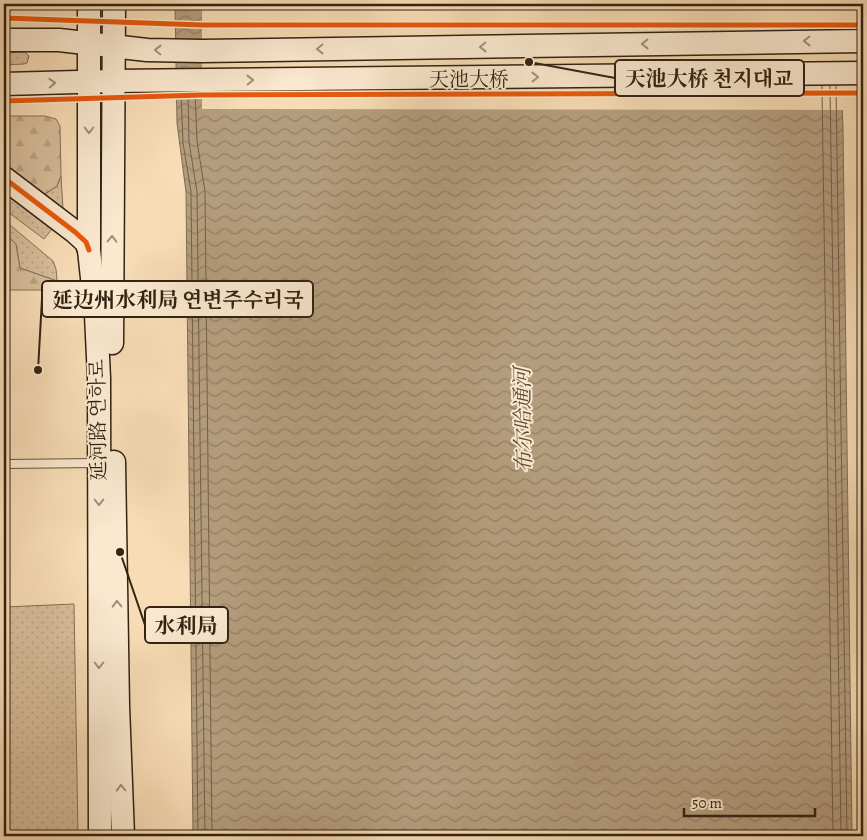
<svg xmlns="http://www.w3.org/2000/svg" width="867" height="840" viewBox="0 0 867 840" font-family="Alegreya,'Noto Serif SC','Noto Serif KR',serif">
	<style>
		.grass { fill: url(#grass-dots); stroke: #847056 }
		.forest { fill: url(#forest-firs); stroke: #847056 }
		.water { fill: url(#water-waves); stroke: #806c53 }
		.pier { fill: #f7dcb5 }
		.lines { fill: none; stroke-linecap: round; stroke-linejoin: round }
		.shore { stroke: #746048; stroke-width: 1 }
		.service-casing { stroke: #64513c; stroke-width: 10 }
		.secondary-casing { stroke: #332313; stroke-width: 25 }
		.service { stroke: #fae8cf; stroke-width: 8 }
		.secondary { stroke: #fae8cf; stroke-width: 22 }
		.cycleway-casing { stroke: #fae8cf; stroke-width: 8 }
		.cycleway { stroke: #e8590c; stroke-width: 5 }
		.oneway { stroke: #a08f7a }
		.labels { text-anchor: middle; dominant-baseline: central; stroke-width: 4; stroke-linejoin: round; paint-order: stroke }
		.street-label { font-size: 20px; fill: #332313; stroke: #fae8cf }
		.water-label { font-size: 21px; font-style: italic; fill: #604e38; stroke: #fae8cf }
		.leader { fill: none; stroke: #332313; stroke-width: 2 }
		.callout-dot { fill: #332313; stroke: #fae8cf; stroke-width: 2 }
		.callout { fill: #fae8cf; stroke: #332313; stroke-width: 2 }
		.callout-label { font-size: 21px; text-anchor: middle; font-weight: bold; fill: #332313 }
	</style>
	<defs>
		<pattern id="grass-dots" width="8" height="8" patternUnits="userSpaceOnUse" patternTransform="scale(1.25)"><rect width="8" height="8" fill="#d6bd99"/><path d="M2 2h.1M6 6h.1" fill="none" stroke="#b8a283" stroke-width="1.8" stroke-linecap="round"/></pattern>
		<pattern id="forest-firs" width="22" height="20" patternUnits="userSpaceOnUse" patternTransform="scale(1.25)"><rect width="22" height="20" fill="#d6bd99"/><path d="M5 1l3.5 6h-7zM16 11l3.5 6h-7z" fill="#b8a283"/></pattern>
		<pattern id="water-waves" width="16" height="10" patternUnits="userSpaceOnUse" patternTransform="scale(1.25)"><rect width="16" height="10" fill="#b49d7e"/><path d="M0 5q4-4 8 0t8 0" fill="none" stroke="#938066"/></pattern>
	</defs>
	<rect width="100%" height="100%" fill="#f7dcb5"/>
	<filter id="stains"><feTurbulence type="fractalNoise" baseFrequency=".004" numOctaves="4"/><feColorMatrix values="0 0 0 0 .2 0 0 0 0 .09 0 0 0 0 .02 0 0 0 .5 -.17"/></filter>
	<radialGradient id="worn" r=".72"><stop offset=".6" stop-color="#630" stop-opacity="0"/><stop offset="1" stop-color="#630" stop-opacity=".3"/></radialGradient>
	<g class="grass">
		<polygon points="25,52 29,56 27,63 24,64 4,65 4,53"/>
		<polygon points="61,176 63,209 45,194 57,186"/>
		<polygon points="4,193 52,229 44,239 4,209"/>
		<polygon points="4,220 53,261 56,269 57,281 20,268 16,244 4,233"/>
		<polygon points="74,604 78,836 4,836 4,607"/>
	</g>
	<g class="forest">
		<polygon points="4,116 45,116 56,119 60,126 61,176 57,186 45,194 4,163"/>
		<polygon points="4,233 16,244 20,268 57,281 56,290 4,290"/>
	</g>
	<polygon class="water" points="175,4 838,4 843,128 852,836 193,836 186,192 177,123"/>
	<polygon class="pier" points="202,9 840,10 845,110 202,109"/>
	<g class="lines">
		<g class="shore">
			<polyline points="822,86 833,836"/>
			<polyline points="830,86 841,836"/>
			<polyline points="836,86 847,836"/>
			<polyline points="181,93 183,143 191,192 198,836"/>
			<polyline points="188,93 189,142 197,192 205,836"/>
			<polyline points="195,93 197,141 205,192 212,836"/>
		</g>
		<defs>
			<polyline id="service" points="4,464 97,463"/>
			<g id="secondary">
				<polyline points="89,4 89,250 96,315 99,378 100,836"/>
				<polyline points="4,40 59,40 147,50 202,51 863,41"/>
				<polyline points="4,84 114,81 863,73"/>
				<polyline points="4,178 75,232 86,242 89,250"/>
				<polyline points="112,343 114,4"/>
				<polyline points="114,462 118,706 123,836"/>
			</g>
		</defs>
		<use href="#service" class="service-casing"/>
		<use href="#secondary" class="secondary-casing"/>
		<use href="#service" class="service"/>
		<use href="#secondary" class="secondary"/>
		<defs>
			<g id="cycleway">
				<polyline points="4,18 202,25 863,25"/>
				<polyline points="4,101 202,95 863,93"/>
				<polyline points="4,178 75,232 86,242 89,250"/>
			</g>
		</defs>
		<use href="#cycleway" class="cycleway-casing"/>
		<use href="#cycleway" class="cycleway"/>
	</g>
	<defs><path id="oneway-chevron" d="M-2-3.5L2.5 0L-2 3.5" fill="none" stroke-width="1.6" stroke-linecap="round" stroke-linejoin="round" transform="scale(1.25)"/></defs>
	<g class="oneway">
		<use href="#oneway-chevron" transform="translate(807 41) rotate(179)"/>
		<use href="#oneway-chevron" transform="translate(645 44) rotate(179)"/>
		<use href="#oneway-chevron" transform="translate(483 47) rotate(179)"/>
		<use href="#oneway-chevron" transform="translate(320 49) rotate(179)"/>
		<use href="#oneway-chevron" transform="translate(158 50) rotate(-179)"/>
		<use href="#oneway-chevron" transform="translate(535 77) rotate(-1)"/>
		<use href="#oneway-chevron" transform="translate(250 80) rotate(-1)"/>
		<use href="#oneway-chevron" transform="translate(52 83) rotate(-2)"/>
		<use href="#oneway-chevron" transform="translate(89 130) rotate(90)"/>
		<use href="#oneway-chevron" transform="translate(112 239) rotate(-89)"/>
		<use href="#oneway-chevron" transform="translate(99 502) rotate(90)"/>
		<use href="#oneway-chevron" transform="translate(117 604) rotate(-91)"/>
		<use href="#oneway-chevron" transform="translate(99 665) rotate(90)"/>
		<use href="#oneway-chevron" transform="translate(121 788) rotate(-92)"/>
	</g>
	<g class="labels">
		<g class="street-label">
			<text x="469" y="79">天池大桥</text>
			<text transform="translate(98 420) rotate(-91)">延河路 연하로</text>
		</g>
		<g class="water-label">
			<text transform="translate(523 420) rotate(-91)">布尔哈通河</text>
		</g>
	</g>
	<path class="leader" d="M529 62L615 78M38 370L42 299M120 552L145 625"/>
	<g class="callout-dot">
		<circle cx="529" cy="62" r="5"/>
		<circle cx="38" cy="370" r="5"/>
		<circle cx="120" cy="552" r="5"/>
	</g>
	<g class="callout">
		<rect x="615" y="60" width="189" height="36" rx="5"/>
		<rect x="42" y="281" width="271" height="36" rx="5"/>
		<rect x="145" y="607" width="83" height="36" rx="5"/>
	</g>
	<g class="callout-label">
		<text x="709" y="86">天池大桥 천지대교</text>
		<text x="178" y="307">延边州水利局 연변주수리국</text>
		<text x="186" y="633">水利局</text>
	</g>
	<rect width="867" height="840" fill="none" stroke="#f7dcb5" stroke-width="20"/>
	<rect x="5" y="5" width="857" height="830" fill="none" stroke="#332313" stroke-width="2.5"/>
	<rect x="10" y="10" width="847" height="820" fill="none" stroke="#332313"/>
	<path d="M684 808v8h131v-8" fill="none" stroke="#332313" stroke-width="2.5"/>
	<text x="692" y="808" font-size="15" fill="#332313" stroke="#fae8cf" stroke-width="4" paint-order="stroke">50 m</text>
	<rect width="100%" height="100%" filter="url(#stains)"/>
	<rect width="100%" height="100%" fill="url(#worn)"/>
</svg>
